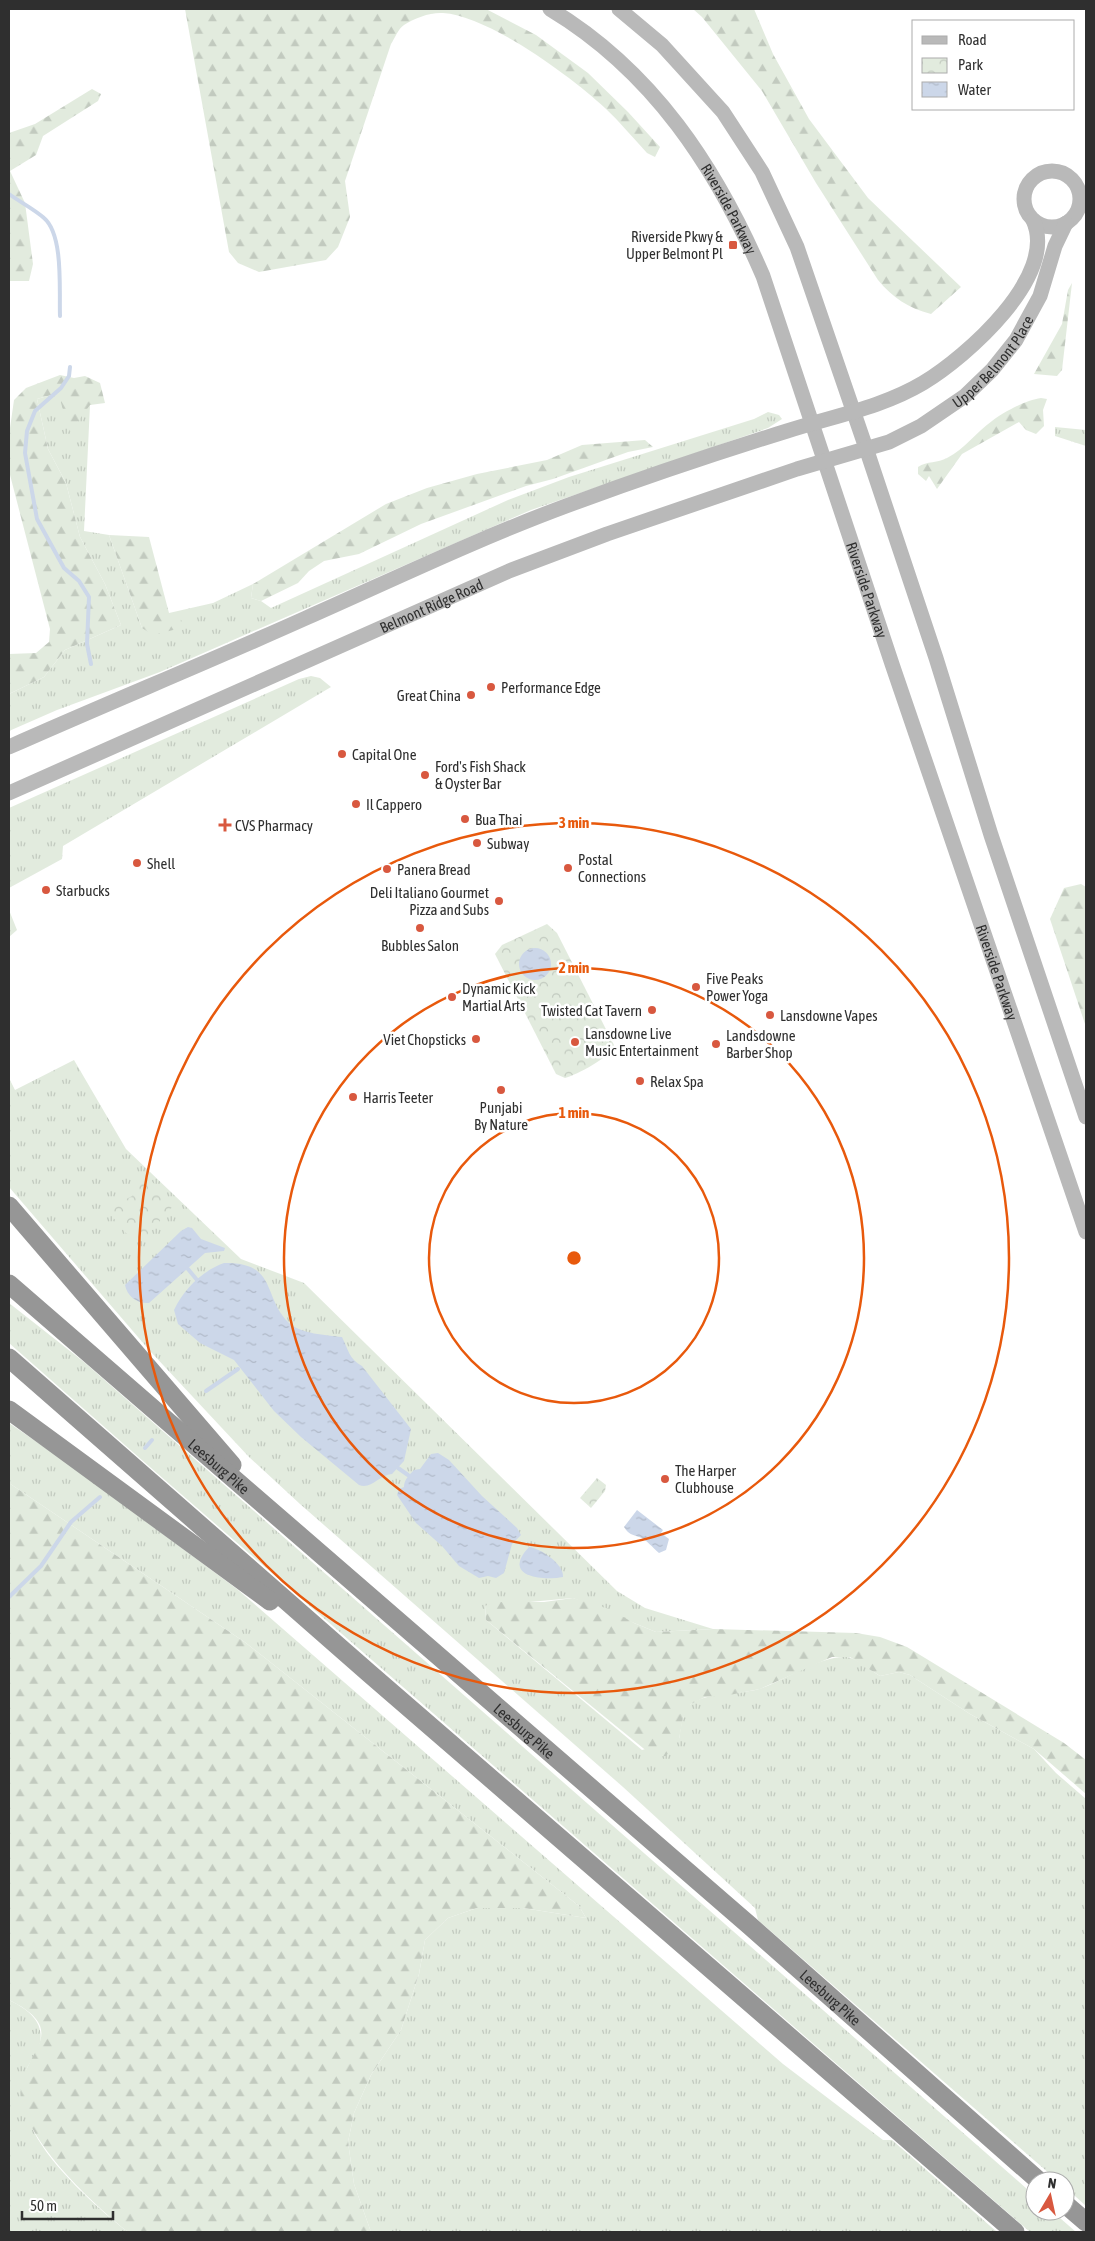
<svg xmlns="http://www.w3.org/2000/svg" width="1095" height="2241" viewBox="0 0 1095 2241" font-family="'Asap Condensed',sans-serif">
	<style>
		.grass { fill: url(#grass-tufts) }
		.forest { fill: url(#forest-firs) }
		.park { fill: url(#park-crowns) }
		.water { fill: url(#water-ripples) }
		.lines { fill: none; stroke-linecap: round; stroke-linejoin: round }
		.stream { stroke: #ccd7e9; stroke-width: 4 }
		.secondary { stroke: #b9b9b9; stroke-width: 15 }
		.highway { stroke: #969696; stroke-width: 19 }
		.ring { fill: none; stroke: #e8590c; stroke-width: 2.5 }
		.poi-dot { fill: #d8583f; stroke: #fff; stroke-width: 2 }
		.labels { text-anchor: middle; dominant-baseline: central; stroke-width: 5; stroke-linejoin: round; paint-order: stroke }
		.street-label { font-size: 15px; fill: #2f2f2f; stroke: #fff }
		.poi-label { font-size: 15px; fill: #2f2f2f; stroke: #fff; text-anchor: start }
		.centre { fill: #e8590c; stroke: #fff; stroke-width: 2.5 }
		.ring-label { font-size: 15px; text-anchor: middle; font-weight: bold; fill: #e8590c; stroke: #fff; stroke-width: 5; stroke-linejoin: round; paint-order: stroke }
	</style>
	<defs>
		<pattern id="grass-tufts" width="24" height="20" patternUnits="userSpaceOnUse" patternTransform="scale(1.25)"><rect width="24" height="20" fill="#e2ebde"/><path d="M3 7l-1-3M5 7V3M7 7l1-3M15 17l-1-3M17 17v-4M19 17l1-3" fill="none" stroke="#c2cabf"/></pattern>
		<pattern id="forest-firs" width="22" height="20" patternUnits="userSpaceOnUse" patternTransform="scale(1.25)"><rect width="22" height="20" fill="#e2ebde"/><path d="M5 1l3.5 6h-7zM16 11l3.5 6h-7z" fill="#c2cabf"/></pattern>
		<pattern id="park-crowns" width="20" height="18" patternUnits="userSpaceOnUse" patternTransform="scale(1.25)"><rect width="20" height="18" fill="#e2ebde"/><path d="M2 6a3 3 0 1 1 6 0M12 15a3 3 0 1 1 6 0" fill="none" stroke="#c2cabf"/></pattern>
		<pattern id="water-ripples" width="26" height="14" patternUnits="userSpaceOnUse" patternTransform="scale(1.25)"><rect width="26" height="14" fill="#ccd7e9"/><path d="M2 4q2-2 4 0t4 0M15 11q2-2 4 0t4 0" fill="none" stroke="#b0b9c8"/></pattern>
	</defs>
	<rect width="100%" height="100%" fill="#fff"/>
	<g class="grass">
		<polygon points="58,393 90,405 84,531 109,535 142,628 169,613 213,603 253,584 251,598 261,601 271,608 508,500 569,477 754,419 768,412 779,415 782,419 768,428 531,510 160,672 57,710 9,731 9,694 44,677 65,650 121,625 105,584 80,537 66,483 48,449 37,399"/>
		<polygon points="1055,427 1086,430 1086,446 1055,436"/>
		<polygon points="311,676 320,678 331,687 63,846 62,859 9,888 9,808 299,679"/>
		<polygon points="9,910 17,930 9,937"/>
		<path d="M 74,1060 L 126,1149 L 241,1259 L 304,1283 L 617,1591 L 645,1608 L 713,1629 L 656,1632 L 573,1598 L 485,1606 L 486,1620 L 642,1750 L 679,1739 C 681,1728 682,1712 691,1704 C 705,1692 743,1695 762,1688 C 787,1679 821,1655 847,1657 C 857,1658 871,1671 880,1676 L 899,1672 L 910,1675 L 970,1714 L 1034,1749 L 1056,1773 L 1086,1799 L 1086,2206 L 1065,2187 L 1065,2181 L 1058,2181 L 758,1920 L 755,1908 L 623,1787 L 300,1504 L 249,1457 L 150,1351 L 9,1187 L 9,1078 L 15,1090 Z"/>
		<polygon points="9,1303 84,1362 1035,2196 1035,2211 1052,2211 1076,2232 1030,2232 143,1461 9,1343"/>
		<polygon points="9,1423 66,1462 237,1589 783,2064 883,2140 892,2140 997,2232 371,2232 354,2184 348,2142 354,2113 371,2075 401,2030 419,1974 425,1940 448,1918 477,1908 523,1908 586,1918 579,1906 246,1643 9,1483"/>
		<path d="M 9,2000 C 30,2010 49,2025 37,2052 C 34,2058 27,2065 26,2072 C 26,2080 31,2126 34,2132 C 51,2166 98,2209 128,2232 L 9,2232 Z"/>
	</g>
	<g class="forest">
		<path d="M 185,9 L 486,9 L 536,35 L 588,73 L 628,112 L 660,147 L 655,157 L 647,153 C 633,138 620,122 605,108 C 572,77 489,16 443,13 C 431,12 414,18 404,25 C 398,29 395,38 391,44 L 345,181 L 350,217 L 338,247 L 326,260 L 259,272 L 238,263 L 229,252 Z"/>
		<path d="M 693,9 L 754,9 L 773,54 L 809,119 L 868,198 L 961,287 L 931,314 C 908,308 893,298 878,280 L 816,183 L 762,91 L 702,17 Z"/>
		<polygon points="92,89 101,94 98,101 43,136 36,155 10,171 25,203 33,264 29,281 9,281 9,133 35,124"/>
		<polygon points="1072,283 1062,370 1057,376 1034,374 1062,324 1068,290"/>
		<polygon points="60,375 74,378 85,376 100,383 105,403 90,405 70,432 58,393 37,399 48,449 66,483 80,537 105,584 121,625 65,650 44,677 9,694 9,654 36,653 49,642 50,629 9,471 9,435 14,400 26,388"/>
		<path d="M 1041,398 L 1047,399 L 1043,410 L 1044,426 L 1036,434 L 1026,430 L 1019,422 L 962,454 L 937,489 L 929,476 L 926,481 L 918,474 L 918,467 C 927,461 938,463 947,458 C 965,449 976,432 992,421 C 1004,412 1026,400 1041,398 Z"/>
		<polygon points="645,440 653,447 628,452 553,479 526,486 421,524 359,554 324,561 309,571 298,583 261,601 251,598 253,584 386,504 427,488 477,474 547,460 582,445"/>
		<polygon points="109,535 149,537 169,613 179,616 185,627 153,635 142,628"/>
		<polygon points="1081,884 1086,887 1086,1027 1050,919 1064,888"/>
		<path d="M 9,1483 L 246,1643 L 579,1906 L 586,1918 L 523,1908 L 477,1908 L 448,1918 L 425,1940 L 419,1974 L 401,2030 L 371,2075 L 354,2113 L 348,2142 L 354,2184 L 371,2232 L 128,2232 C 93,2204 27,2143 21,2097 C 16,2056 77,2033 9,2000 Z"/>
		<polygon points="573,1598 609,1609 634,1623 656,1632 713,1629 856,1633 880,1637 907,1647 1064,1743 1086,1760 1086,1794 1034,1749 970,1714 910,1675 899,1672 880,1676 850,1657 832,1657 760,1689 724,1696 705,1697 691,1704 683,1718 679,1739 666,1756 654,1757 486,1620 485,1606 496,1602 544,1602"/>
	</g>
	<g class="park">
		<path d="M 547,924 L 557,933 L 614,1045 C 613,1056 576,1075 565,1078 L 556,1074 L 495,954 L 502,945 Z"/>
		<polygon points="147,1177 175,1204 142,1241 131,1239 111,1215 111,1207 132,1196 143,1179"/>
		<polygon points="597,1478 606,1485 605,1491 591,1508 580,1498"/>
	</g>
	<g class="water">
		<circle cx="535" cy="964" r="16"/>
		<path d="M 188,1227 L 192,1228 L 201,1239 L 225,1248 L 224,1251 L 205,1253 L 149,1303 C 137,1304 127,1296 125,1285 L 181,1231 Z"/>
		<path d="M 224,1263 C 278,1262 262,1297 289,1323 C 301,1334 326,1335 342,1337 C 348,1349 349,1359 362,1366 L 411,1429 L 404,1461 L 392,1474 C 379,1475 371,1490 359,1485 L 301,1437 L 274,1411 L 234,1360 L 200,1343 L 178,1324 L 174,1310 C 184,1289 202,1271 224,1263 Z"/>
		<path d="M 438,1453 L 449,1460 L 482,1496 L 517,1528 L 521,1535 L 512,1544 L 504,1573 L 496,1578 L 488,1576 L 479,1578 L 459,1566 L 442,1546 L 416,1523 L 397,1495 L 399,1489 L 404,1487 C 404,1480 409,1475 414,1470 L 420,1469 L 431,1454 Z"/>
		<path d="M 637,1510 L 663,1530 L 661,1533 L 669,1539 L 666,1550 L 659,1553 C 653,1548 646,1539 639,1537 C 633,1535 628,1534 624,1527 Z"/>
		<path d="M 529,1547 C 540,1548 564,1564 563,1577 C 542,1581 501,1577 529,1547 Z"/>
	</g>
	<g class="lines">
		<g class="stream">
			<path d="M 9,194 C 20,202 34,209 44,218 C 64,235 59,292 60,316"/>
			<polyline points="70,367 69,376 61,388 35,411 27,431 25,453 37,519 64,568 79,581 89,597 87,644 91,664"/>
			<polyline points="188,1269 197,1280"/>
			<polyline points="206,1391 238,1369"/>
			<polyline points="145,1448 152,1440"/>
			<polyline points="398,1468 408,1475"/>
			<polyline points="9,1597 41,1566 71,1522 100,1497"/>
		</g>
		<g class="secondary">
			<path id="s1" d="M 550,9 C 653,71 716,167 763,276 L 892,664 L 1086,1232"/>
			<polyline points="619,9 662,45 723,112 762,172 797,247 866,448 936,658 991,835 1086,1117"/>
			<circle cx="1052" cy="199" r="28"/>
			<path d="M 9,747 C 108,703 208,662 306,618 C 392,580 477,539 566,506 C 639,479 713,454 787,431 C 833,416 881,408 923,383 C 966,357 1059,276 1033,220"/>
			<path id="s2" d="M 9,793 L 509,571 L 607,534 L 797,469 L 889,442 L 921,426 L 965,396 L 992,370 L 1016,340 L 1040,296 L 1055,246 L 1066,223"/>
		</g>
		<g class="highway">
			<polyline points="9,1206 232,1465"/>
			<path id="s3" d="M 9,1284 L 749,1925 L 1039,2181"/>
			<polyline points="9,1358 370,1674 1015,2232"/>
			<polyline points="9,1410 270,1601"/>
			<polyline points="1065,2204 1086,2222"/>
		</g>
	</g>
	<g class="ring">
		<circle cx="574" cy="1258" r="145"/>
		<circle cx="574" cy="1258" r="290"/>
		<circle cx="574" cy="1258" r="435"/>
	</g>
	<g class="poi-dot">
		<rect x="728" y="240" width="10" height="10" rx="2.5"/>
		<circle cx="491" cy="687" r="5"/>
		<circle cx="471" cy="695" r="5"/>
		<circle cx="342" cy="754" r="5"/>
		<circle cx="425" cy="775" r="5"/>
		<circle cx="356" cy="804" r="5"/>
		<circle cx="465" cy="819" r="5"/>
		<path d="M222.5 817.5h5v5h5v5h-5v5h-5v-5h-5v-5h5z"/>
		<circle cx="477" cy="843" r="5"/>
		<circle cx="137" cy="863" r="5"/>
		<circle cx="568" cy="868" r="5"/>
		<circle cx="387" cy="869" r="5"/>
		<circle cx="46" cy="890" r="5"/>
		<circle cx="499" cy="901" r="5"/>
		<circle cx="420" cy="928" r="5"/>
		<circle cx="696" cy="987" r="5"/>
		<circle cx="452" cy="997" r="5"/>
		<circle cx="652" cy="1010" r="5"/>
		<circle cx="770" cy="1015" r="5"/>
		<circle cx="476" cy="1039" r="5"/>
		<circle cx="575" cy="1042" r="5"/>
		<circle cx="716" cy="1044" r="5"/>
		<circle cx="640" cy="1081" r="5"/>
		<circle cx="501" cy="1090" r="5"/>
		<circle cx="353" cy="1097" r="5"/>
		<circle cx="665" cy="1479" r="5"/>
	</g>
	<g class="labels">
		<g class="street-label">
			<text stroke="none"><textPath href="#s1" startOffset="272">Riverside Parkway</textPath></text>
			<text stroke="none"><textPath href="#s2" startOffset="1082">Upper Belmont Place</textPath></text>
			<text stroke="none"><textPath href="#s1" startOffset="678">Riverside Parkway</textPath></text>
			<text stroke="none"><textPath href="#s2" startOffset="462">Belmont Ridge Road</textPath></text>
			<text stroke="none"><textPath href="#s1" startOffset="1082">Riverside Parkway</textPath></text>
			<text stroke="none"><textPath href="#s3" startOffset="278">Leesburg Pike</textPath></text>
			<text stroke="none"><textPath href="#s3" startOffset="682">Leesburg Pike</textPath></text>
			<text stroke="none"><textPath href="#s3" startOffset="1088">Leesburg Pike</textPath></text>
		</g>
		<g class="poi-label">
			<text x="723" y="236" text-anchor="end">Riverside Pkwy &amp;<tspan x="723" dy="17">Upper Belmont Pl</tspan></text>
			<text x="501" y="687">Performance Edge</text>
			<text x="461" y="695" text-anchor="end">Great China</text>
			<text x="352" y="754">Capital One</text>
			<text x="435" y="766">Ford's Fish Shack<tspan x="435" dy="17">&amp; Oyster Bar</tspan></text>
			<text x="366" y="804">Il Cappero</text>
			<text x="475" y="819">Bua Thai</text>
			<text x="235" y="825">CVS Pharmacy</text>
			<text x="487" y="843">Subway</text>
			<text x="578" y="859">Postal<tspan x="578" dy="17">Connections</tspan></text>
			<text x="147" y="863">Shell</text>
			<text x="397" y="869">Panera Bread</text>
			<text x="56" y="890">Starbucks</text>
			<text x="489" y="892" text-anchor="end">Deli Italiano Gourmet<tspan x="489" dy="17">Pizza and Subs</tspan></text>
			<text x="420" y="945" text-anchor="middle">Bubbles Salon</text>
			<text x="706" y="978">Five Peaks<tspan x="706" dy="17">Power Yoga</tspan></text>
			<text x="462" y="988">Dynamic Kick<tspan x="462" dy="17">Martial Arts</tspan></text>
			<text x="642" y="1010" text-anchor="end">Twisted Cat Tavern</text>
			<text x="780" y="1015">Lansdowne Vapes</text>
			<text x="585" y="1033">Lansdowne Live<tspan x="585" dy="17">Music Entertainment</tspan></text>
			<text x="726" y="1035">Landsdowne<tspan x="726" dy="17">Barber Shop</tspan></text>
			<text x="466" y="1039" text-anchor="end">Viet Chopsticks</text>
			<text x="650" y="1081">Relax Spa</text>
			<text x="363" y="1097">Harris Teeter</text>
			<text x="501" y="1107" text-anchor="middle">Punjabi<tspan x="501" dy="17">By Nature</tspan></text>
			<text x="675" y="1470">The Harper<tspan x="675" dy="17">Clubhouse</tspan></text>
		</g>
	</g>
	<circle cx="574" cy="1258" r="8" class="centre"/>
	<g class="ring-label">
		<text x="574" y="828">3 min</text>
		<text x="574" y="973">2 min</text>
		<text x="574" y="1118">1 min</text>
	</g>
	<rect width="1095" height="2241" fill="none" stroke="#2f2f2f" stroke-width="20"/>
	<rect x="912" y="20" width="162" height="90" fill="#ffffff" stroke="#acacac"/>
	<rect x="922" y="36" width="25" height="8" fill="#b9b9b9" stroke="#acacac"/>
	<text x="958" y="45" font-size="15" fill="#2f2f2f">Road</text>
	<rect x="922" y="58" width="25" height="15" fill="url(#park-crowns)" stroke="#acacac"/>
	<text x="958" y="70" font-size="15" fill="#2f2f2f">Park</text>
	<rect x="922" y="82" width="25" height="15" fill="url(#water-ripples)" stroke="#acacac"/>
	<text x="958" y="95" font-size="15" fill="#2f2f2f">Water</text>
	<g transform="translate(1050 2196) rotate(9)"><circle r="24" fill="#ffffff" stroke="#acacac"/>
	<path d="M0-4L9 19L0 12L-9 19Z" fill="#d8583f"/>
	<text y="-8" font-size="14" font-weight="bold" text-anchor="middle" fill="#2f2f2f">N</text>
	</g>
	<path d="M22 2211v8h91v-8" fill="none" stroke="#2f2f2f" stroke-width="2.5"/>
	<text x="30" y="2211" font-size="15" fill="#2f2f2f" stroke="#ffffff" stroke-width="4" paint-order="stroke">50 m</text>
</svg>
